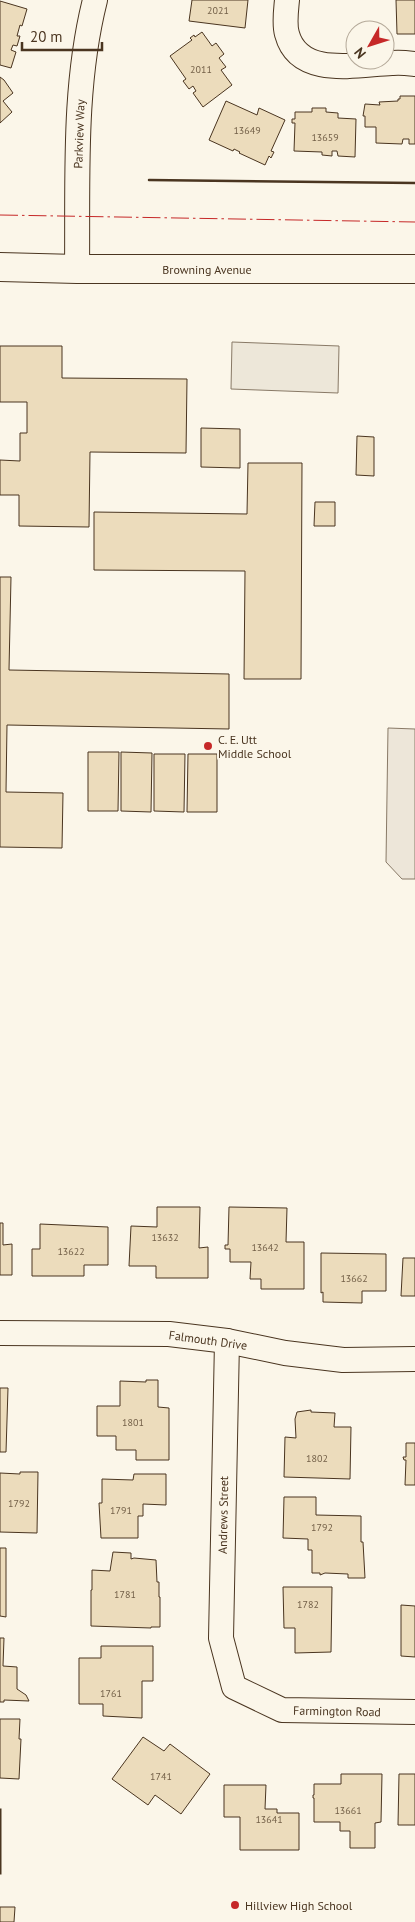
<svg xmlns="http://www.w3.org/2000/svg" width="415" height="1922" viewBox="0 0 415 1922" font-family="'PT Sans',sans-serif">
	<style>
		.green { fill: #ede6d9; stroke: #887966 }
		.parking { fill: #ede7d9; stroke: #887966 }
		.building { fill: #ecdcbc; stroke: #4a3520 }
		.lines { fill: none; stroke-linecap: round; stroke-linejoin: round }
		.minor-casing { stroke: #4a3520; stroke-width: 26 }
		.secondary-casing { stroke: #4a3520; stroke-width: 30 }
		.minor { stroke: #fbf6e9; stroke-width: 24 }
		.secondary { stroke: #fbf6e9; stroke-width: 28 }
		.wall { stroke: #4a3520; stroke-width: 2.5 }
		.power { stroke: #c62828; stroke-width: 1; stroke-dasharray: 18 4 2.5 4; stroke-linecap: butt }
		.poi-dot { fill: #c62828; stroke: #fbf6e9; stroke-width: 2 }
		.labels { text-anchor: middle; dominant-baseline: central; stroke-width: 4; stroke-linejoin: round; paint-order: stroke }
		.number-label { font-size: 10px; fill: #725f47 }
		.street-label { font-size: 12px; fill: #4a3520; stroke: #fbf6e9 }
		.poi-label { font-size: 12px; fill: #4a3520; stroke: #fbf6e9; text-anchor: start }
	</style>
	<rect width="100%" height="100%" fill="#fbf6e9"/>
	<polygon class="green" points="388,728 415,729 415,879 402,879 386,862"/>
	<polygon class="parking" points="232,342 339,346 338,393 231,389"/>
	<g class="building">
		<polygon points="192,0 248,0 245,28 189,21"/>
		<polygon points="396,0 415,0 415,34 397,34"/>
		<polygon points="0,1 27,9 22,26 20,25 17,36 20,36 17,46 13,45 11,50 16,52 11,68 0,65"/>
		<polygon points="202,32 212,46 216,43 224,54 219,58 226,67 221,70 232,85 203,107 193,93 196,91 193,86 189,89 183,81 186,79 170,56 192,40 190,38 194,35 195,37"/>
		<polygon points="0,77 4,80 13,93 3,101 12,112 0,123"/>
		<polygon points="400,96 415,96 415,144 409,144 409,139 403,139 402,144 376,143 376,127 365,127 365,116 363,116 365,104 380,105 379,102 398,101 398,99 400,99"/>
		<polygon points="226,101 257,115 259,108 285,120 271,151 274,152 271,158 269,156 265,165 239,153 240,152 234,149 233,151 209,140"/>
		<polygon points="312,108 326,108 326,112 338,113 338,118 356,119 355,157 338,156 337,151 332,151 332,156 322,155 322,152 294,151 295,123 292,123 292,119 295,119 295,112 312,112"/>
		<polygon points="0,346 62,346 62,378 187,379 186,453 90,452 89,527 19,526 19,495 0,495 0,460 20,461 20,433 27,433 27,402 0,402"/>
		<polygon points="201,428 240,429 240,468 201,467"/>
		<polygon points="357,436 374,437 374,476 356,475"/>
		<polygon points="248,463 302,463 301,679 244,679 245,571 94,570 94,512 247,514"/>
		<polygon points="315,502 335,502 335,526 314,526"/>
		<polygon points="0,577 11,577 9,670 229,674 229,729 7,725 6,792 63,793 62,848 0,847"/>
		<polygon points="88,752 119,752 118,811 88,811"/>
		<polygon points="121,752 152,753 151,812 121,811"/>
		<polygon points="154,754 185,754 184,812 154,811"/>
		<polygon points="188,754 217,754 217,812 187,812"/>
		<polygon points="157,1207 200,1207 199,1248 208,1247 208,1278 156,1278 156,1266 129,1266 131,1226 157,1227"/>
		<polygon points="229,1207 287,1208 286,1242 304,1242 304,1289 261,1289 261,1279 250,1279 251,1262 230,1262 230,1249 225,1249 225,1245 228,1245"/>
		<polygon points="0,1223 3,1223 3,1245 12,1244 12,1275 0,1275"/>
		<polygon points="40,1224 108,1227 108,1265 84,1265 84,1276 32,1276 32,1249 40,1249"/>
		<polygon points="321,1253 386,1254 386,1291 362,1291 362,1303 323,1302 323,1292 321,1293"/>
		<polygon points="403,1258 415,1258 415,1296 401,1296"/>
		<polygon points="146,1380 158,1380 158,1407 169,1408 169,1460 136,1460 136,1450 116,1450 116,1436 97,1436 97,1406 120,1406 120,1381 146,1382"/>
		<polygon points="0,1388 8,1388 6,1452 0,1452"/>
		<polygon points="311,1410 311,1412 335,1413 334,1427 351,1427 350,1479 284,1477 285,1437 296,1438 295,1419 297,1412"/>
		<polygon points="406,1443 415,1443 415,1485 405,1485 406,1460 404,1460 403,1457 406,1457"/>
		<polygon points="20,1472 38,1472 37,1533 0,1532 0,1473 20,1474"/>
		<polygon points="134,1474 166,1474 166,1505 143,1504 143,1516 138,1516 138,1538 101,1538 99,1503 102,1503 102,1479 133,1480"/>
		<polygon points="284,1497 316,1497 316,1515 361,1516 361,1542 363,1542 365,1578 348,1578 348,1574 325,1573 320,1575 320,1573 312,1573 312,1550 308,1550 308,1539 283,1538"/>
		<polygon points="0,1548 6,1548 6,1617 0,1616"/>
		<polygon points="113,1552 131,1553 131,1559 134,1558 156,1560 157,1582 159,1582 159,1597 160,1597 160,1627 151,1627 151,1628 91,1626 91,1590 92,1590 92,1570 110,1571"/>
		<polygon points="283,1587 332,1587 331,1652 295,1653 295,1628 284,1628"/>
		<polygon points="401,1605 415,1606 415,1657 401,1656"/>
		<polygon points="0,1638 4,1638 3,1666 17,1667 17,1689 26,1695 29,1701 4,1700 4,1702 0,1702"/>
		<polygon points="101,1646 153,1646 153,1681 142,1681 142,1718 103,1716 103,1704 79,1704 79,1658 101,1658"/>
		<polygon points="0,1719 20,1719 19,1739 21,1739 19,1779 0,1778"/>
		<polygon points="143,1737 164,1751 170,1744 210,1774 181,1814 155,1795 148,1805 112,1779"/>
		<polygon points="341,1774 382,1774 381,1822 375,1823 375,1848 350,1848 350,1831 340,1831 340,1822 314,1822 314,1798 313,1798 313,1795 314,1795 314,1784 341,1784"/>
		<polygon points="399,1774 415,1774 415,1825 398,1825"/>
		<polygon points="224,1785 266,1785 265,1809 277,1809 277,1813 299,1813 299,1850 240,1850 240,1817 224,1817"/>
		<rect x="0" y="1809" width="1" height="65"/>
		<polygon points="0,1907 15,1907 14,1922 0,1922"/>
	</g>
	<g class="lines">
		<defs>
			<g id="minor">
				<path d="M 287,0 C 286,11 284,24 287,34 C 299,79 359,64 392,63 C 400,62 407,63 415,64"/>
				<path d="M 77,269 C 78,180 73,87 95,0"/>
				<polyline points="0,1333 169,1334 227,1341 285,1353 343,1360 415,1359"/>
				<polyline points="227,1341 221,1638 234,1687 282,1710 415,1712"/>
			</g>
			<polyline id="secondary" points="0,267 77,269 415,269"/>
		</defs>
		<use href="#minor" class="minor-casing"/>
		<use href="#secondary" class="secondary-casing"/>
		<use href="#minor" class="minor"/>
		<use href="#secondary" class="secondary"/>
		<polyline class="wall" points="149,180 415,183"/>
		<polyline class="power" points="0,215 415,222"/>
	</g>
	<g class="poi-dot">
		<circle cx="208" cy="746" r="5"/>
		<circle cx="235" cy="1905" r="5"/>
	</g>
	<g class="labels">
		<g class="number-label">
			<text x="218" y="10">2021</text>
			<text x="201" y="69">2011</text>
			<text x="247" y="130">13649</text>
			<text x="325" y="137">13659</text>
			<text x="165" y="1237">13632</text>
			<text x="265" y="1247">13642</text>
			<text x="71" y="1251">13622</text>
			<text x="354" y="1278">13662</text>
			<text x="133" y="1422">1801</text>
			<text x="317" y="1458">1802</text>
			<text x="19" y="1503">1792</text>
			<text x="121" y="1510">1791</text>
			<text x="322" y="1527">1792</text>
			<text x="125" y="1594">1781</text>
			<text x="308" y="1604">1782</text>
			<text x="111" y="1693">1761</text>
			<text x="161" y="1776">1741</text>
			<text x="348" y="1810">13661</text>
			<text x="269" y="1819">13641</text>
		</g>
		<g class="street-label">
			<text transform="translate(79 134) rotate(-88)">Parkview Way</text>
			<text x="207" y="269">Browning Avenue</text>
			<text transform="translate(208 1340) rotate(8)">Falmouth Drive</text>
			<text transform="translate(223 1515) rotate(-89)">Andrews Street</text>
			<text transform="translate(337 1711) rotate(1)">Farmington Road</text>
		</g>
		<g class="poi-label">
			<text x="218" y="739">C. E. Utt<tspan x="218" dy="14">Middle School</tspan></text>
			<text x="245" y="1905">Hillview High School</text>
		</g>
	</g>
	<g transform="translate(370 45) rotate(231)"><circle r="24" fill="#fbf6e9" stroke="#b4a999"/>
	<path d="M0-4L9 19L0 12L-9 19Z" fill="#c62828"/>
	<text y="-8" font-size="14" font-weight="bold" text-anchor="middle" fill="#4a3520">N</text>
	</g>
	<path d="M22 42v8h80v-8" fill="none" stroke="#4a3520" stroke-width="2.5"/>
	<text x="30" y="42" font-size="15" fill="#4a3520" stroke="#fbf6e9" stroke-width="4" paint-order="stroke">20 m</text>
</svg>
